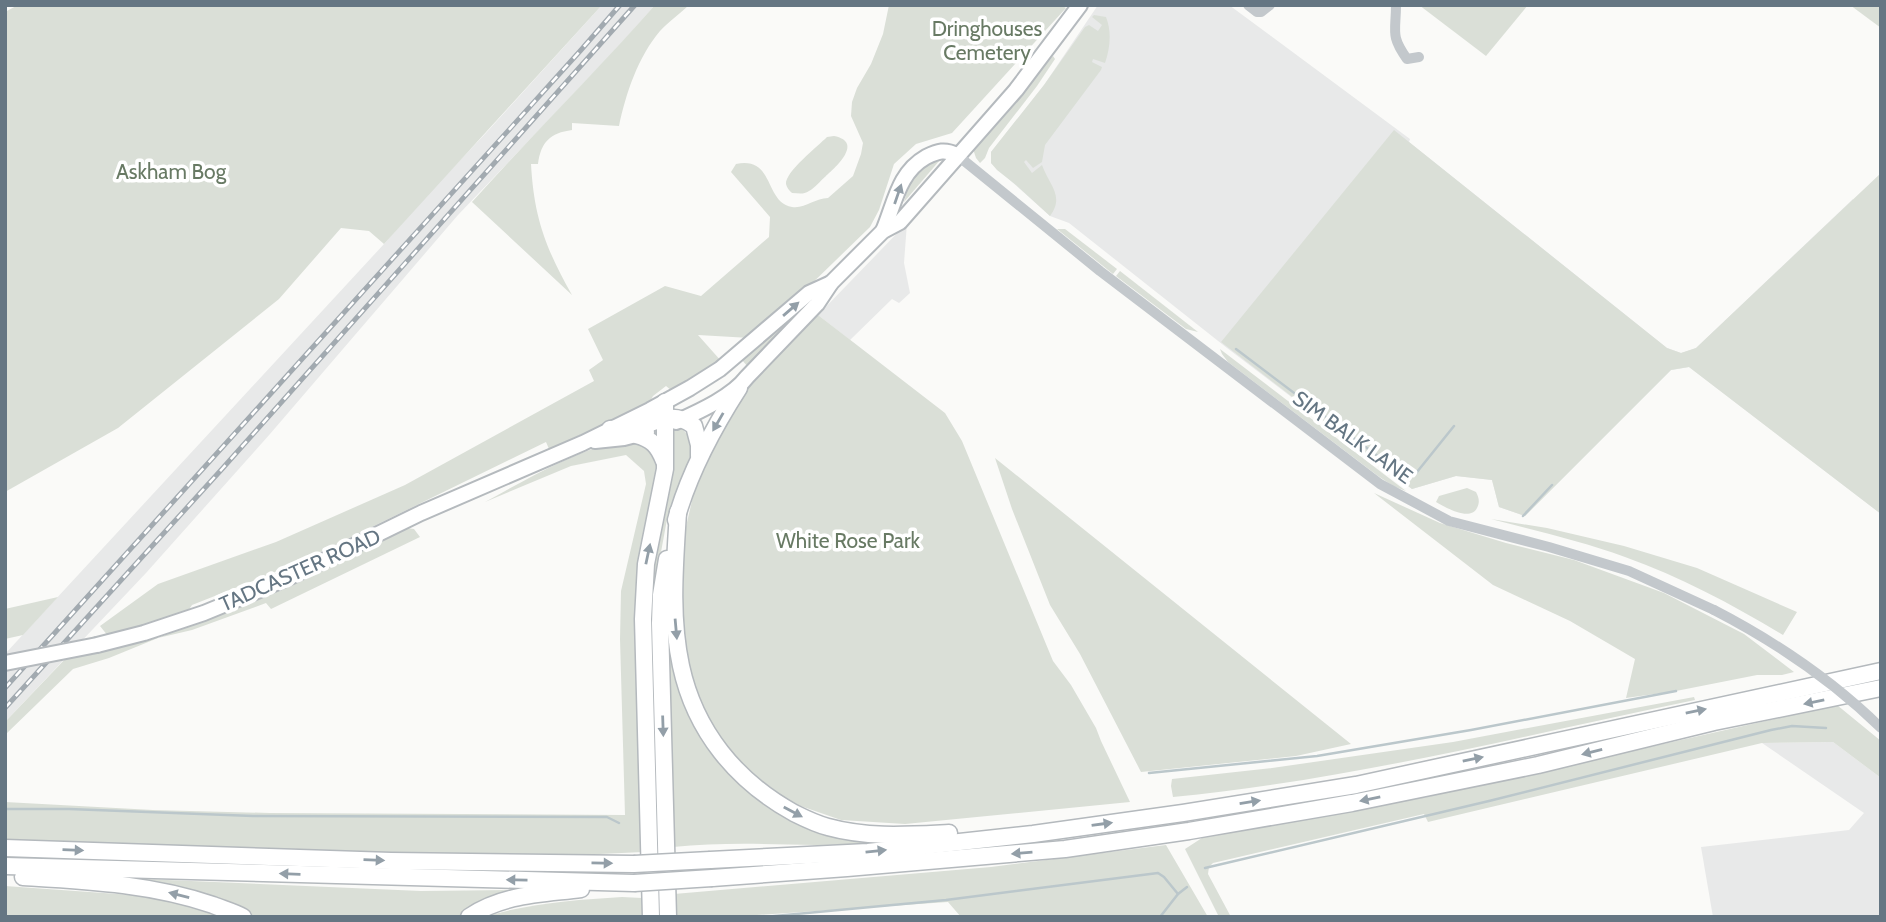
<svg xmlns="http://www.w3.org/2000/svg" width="1886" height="922" viewBox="0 0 1886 922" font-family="Cabin,sans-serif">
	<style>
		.built { fill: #e8e9e9 }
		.green { fill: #dadfd7 }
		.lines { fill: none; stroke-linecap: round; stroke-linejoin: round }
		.stream { stroke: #bbc7cb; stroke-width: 2.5 }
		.major-casing { stroke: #b5babe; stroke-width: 18 }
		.highway-casing { stroke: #b4b9bd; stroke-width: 19 }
		.minor { stroke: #c3c8cc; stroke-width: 10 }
		.major { stroke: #fff; stroke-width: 14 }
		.highway { stroke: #fff; stroke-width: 16 }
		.rail-casing { stroke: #a2aab0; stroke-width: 5 }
		.rail { stroke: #fff; stroke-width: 2.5; stroke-dasharray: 8; stroke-linecap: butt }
		.major-bridge-casing { stroke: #b5babe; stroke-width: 18; stroke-linecap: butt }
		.highway-bridge-casing { stroke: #b4b9bd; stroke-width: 19; stroke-linecap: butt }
		.minor-bridge { stroke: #c3c8cc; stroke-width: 10 }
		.major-bridge { stroke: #fff; stroke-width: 14 }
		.highway-bridge { stroke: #fff; stroke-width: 16 }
		.oneway { fill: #939fa8 }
		.labels { text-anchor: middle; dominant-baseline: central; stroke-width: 7; stroke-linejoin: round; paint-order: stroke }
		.park-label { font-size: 21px; fill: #687a64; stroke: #fff }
		.street-label { font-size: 21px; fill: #657683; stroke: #fff }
	</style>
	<rect width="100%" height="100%" fill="#fafaf8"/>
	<g class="built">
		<polygon points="602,5 655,5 617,48 458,215 270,434 146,573 5,722 5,654 384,244 426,196 485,134"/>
		<polygon points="1098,5 1229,5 1410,139 1409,142 1667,348 1681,353 1696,348 1853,199 1881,514 1689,367 1671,370 1525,516 1499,507 1492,480 1456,476 1412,489 1227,348 1069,223 1050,216 991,163 991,152 1044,85"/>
		<polygon points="907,223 904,263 910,293 899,303 892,299 850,340 818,315"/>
		<polygon points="1833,742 1881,778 1881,917 1713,917 1701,847 1849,830 1864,813 1762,743"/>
	</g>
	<g class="green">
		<polygon points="18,5 602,5 384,244 369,231 341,228 279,299 118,428 5,492 5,12"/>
		<path d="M 655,5 L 689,5 C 680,14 668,22 660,31 C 638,57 626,93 619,126 L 572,123 L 572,130 C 550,133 541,142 538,164 L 531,164 C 534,218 546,249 572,295 L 472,202 C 532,135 596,72 655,5 Z"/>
		<path d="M 889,5 L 1061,5 L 1066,8 L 952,133 L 916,144 L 894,164 L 879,210 L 870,227 L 799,296 L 750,338 L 698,335 L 722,362 L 672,391 L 666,386 L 653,396 L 649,404 L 549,449 L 546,442 L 298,563 L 192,605 L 188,611 L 144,627 L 108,636 L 100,626 L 158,584 L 276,542 L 405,485 L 594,381 L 589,370 L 603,360 L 588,329 L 665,286 L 701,296 L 769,237 L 770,217 L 731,172 L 736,164 C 775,156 764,202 792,207 C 805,209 815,198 828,198 L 853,176 L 861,154 L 863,143 L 851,116 L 852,102 L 857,88 L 871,64 L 883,34 Z"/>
		<polygon points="1419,5 1528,5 1486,56"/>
		<polygon points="1850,5 1881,5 1881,28"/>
		<path d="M 1094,15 L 1106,17 C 1112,32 1110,48 1105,63 L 1093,59 L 1092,62 L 1102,67 L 1101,70 L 1045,145 L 1042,162 L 1033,168 L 1026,160 L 1024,162 L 1032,173 L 1042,165 C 1049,185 1065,196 1050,216 L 1016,185 L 997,170 L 991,163 L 991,152 L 1044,85 L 1085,27 L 1089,25 L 1098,31 L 1102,25 L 1092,17 Z"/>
		<polygon points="1053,56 1055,59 1037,86 989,148 985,158 980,163 976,158 973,149"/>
		<polygon points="1394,130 1667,348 1681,353 1696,348 1881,173 1881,514 1689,367 1671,370 1525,516 1499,507 1492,480 1456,476 1412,489 1221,342"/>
		<path d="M 834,136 C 864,142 836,167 826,176 C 820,181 815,188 809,191 C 803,195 798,193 792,193 C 789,190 787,188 786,184 C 785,172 818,146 827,137 Z"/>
		<path d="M 940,160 L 904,202 C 909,181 918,166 940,160 Z"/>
		<polygon points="1057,229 1065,229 1117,269 1113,274"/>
		<polygon points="1120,271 1198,332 1186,329 1116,276"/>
		<polygon points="819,294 748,367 742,360 781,324"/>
		<polygon points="818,315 945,413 962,441 1053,661 1071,685 1096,728 1101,741 1130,802 905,824 841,820 792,803 750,772 722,740 701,710 687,661 683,606 684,535 699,471 723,423 756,378"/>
		<polygon points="1220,349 1406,491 1393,486 1378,476 1228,362 1222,354"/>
		<polygon points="676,428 682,428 689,437 691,454 668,514 654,590 652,579 671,430"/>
		<path d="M 622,440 L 648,445 L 658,465 L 656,486 L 637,586 L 643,852 L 579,855 L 432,854 L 5,840 L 5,802 L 153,810 L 270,813 L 625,815 L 620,639 L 621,591 L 646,484 L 644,471 L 626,455 L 571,466 L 485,502 C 529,478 573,452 622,440 Z"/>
		<polygon points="995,458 1351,744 1296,756 1141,772 1080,654 1050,605 1012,509"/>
		<path d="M 1467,488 L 1476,492 C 1479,498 1480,502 1477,508 C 1470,522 1445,507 1436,502 L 1439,496 Z"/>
		<polygon points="1374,493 1440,523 1506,543 1574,560 1664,593 1744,634 1794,672 1782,675 1757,675 1676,691 1626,698 1635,659 1570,621 1493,585"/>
		<path d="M 1491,519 L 1547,528 L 1624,546 L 1697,568 L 1797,612 L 1783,635 C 1733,605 1681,577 1625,557 C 1581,541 1536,531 1491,519 Z"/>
		<polygon points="407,528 414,529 420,537 271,609 266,603 192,630 158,638 109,658 73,669 5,735 5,722 68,656 156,634 158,638 269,592"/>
		<polygon points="58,597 23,635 5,639 5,609"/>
		<path d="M 672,642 L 701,733 L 765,801 L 891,843 C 866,843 840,845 815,845 C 767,844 720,842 673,847 L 666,643 Z"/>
		<path d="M 1694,697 L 1695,700 C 1522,736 1349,780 1173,797 L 1171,786 L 1172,779 L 1272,768 L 1453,742 Z"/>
		<polygon points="1837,705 1881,741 1881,778 1833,742 1762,743 1428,822 1424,814 1213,863 1209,867 1208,874 1231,917 1219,917 1185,849 1205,836 1271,826 1427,797"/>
		<polygon points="1166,845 1208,917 961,917 948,902 728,917 675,917 674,894 991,867"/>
		<polygon points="144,879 421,891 517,890 473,906 458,917 255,917 228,903"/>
		<polygon points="5,886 146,896 177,903 221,917 5,917"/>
		<path d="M 622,897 L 642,898 L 642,917 L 484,917 C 530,903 575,900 622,897 Z"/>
	</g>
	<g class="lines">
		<g class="stream">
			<polyline points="1236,349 1404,476 1411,477 1417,472 1454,426"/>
			<polyline points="1523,516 1552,485"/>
			<polyline points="1149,773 1317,756 1471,730 1676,691"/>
			<polyline points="5,809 69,809 253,816 607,817 619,823"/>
			<polyline points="1205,868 1489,801 1771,730 1792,726 1826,728"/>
			<polyline points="764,917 946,900 1158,873 1164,877 1178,894"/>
			<polyline points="1160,917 1178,894 1187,887"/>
		</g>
		<defs>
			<g id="major">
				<path d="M 883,231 C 895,203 898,173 926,157 C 938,151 945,149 957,155"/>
				<path d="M 676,422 C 698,412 732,397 747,377 L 817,304 L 831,283 L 883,231 L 900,222 L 1016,90 L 1080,5"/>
				<polyline points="595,441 624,438 647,432"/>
				<polyline points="97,645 144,633 204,613 255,592 292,576 421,513 583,443 650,410 690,388 720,369 809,293 831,283"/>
			</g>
			<g id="highway">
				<path d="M 610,429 C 618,428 626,429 634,428 C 657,423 671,409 694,426 L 699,445 L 699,456"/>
				<path d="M 636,435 C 652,439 658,446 664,461"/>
				<path d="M 678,512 C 675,563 670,615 681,666 C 695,731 736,781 794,813 C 804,818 816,824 828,827 C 868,838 908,835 949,833"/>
				<path d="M 676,520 C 689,473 712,430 739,388"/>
				<polyline points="667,559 661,595 660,623 668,917"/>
				<polyline points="5,848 391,861 634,864"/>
				<polyline points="710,860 868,852 1033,834 1183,813 1356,785 1881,671"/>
				<polyline points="5,866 634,883"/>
				<path d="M 23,877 C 88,881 151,884 213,905 C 223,909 234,912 243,917"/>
				<polyline points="712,878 847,868 1065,849 1189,831 1352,803 1538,765 1714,722 1881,688"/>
				<path d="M 469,917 C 503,894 542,894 581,889"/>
				<polyline points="651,917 643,619 646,564 665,469 665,402"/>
			</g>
		</defs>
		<use href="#major" class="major-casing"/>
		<use href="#highway" class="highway-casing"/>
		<g class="minor">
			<polyline points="1248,5 1257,12 1261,12 1270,5"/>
			<path d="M 1396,5 C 1396,32 1390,35 1407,59 L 1419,57"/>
			<polyline points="957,155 1100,271 1380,484 1449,521 1549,547 1629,571 1714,610"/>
		</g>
		<use href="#major" class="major"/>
		<use href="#highway" class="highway"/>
		<defs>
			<g id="rail">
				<polyline points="5,688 581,50 620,5"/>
				<polyline points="5,708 222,469 635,5"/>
			</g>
		</defs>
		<use href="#rail" class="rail-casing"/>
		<use href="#rail" class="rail"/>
		<defs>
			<polyline id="major-bridge" points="5,663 97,645"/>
			<g id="highway-bridge">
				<polyline points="634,864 710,860"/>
				<polyline points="634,883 712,878"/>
			</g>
		</defs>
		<use href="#major-bridge" class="major-bridge-casing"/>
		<use href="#highway-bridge" class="highway-bridge-casing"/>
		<path class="minor-bridge" d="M 1714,610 C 1774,641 1833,681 1881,728"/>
		<use href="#major-bridge" class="major-bridge"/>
		<use href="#highway-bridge" class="highway-bridge"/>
	</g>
	<defs><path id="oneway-solid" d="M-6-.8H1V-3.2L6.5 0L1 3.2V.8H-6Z" transform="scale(1.75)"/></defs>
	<g class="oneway">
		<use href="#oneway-solid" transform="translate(898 194) rotate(-71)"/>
		<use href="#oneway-solid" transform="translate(791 309) rotate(-41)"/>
		<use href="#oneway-solid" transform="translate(718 422) rotate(120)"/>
		<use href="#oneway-solid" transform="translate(648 554) rotate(-78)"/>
		<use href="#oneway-solid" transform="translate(676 629) rotate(85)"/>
		<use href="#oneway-solid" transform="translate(1814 702) rotate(168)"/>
		<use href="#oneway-solid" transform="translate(1696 711) rotate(-12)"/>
		<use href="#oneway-solid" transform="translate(663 726) rotate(88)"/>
		<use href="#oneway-solid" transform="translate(1592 752) rotate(166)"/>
		<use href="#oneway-solid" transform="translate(1473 759) rotate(-12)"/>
		<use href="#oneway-solid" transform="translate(1370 799) rotate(168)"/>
		<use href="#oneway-solid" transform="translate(1250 802) rotate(-9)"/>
		<use href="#oneway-solid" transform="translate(793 812) rotate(28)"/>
		<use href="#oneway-solid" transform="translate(1102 824) rotate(-8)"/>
		<use href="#oneway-solid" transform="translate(73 850) rotate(2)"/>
		<use href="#oneway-solid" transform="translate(876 851) rotate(-6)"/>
		<use href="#oneway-solid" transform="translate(1022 853) rotate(175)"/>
		<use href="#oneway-solid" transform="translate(374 860) rotate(2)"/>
		<use href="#oneway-solid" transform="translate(602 863) rotate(1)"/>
		<use href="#oneway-solid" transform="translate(290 874) rotate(-178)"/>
		<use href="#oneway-solid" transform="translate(517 880) rotate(-179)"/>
		<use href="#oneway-solid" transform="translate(179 895) rotate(-166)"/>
	</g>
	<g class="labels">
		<g class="park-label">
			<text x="987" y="28">Dringhouses<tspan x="987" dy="24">Cemetery</tspan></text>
			<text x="171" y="171">Askham Bog</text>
			<text x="848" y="540">White Rose Park</text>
		</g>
		<g class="street-label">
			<text transform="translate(1353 437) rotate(36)">SIM BALK LANE</text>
			<text transform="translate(300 570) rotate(-24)">TADCASTER ROAD</text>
		</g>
	</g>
	<rect width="1886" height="922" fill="none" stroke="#657683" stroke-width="14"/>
</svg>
